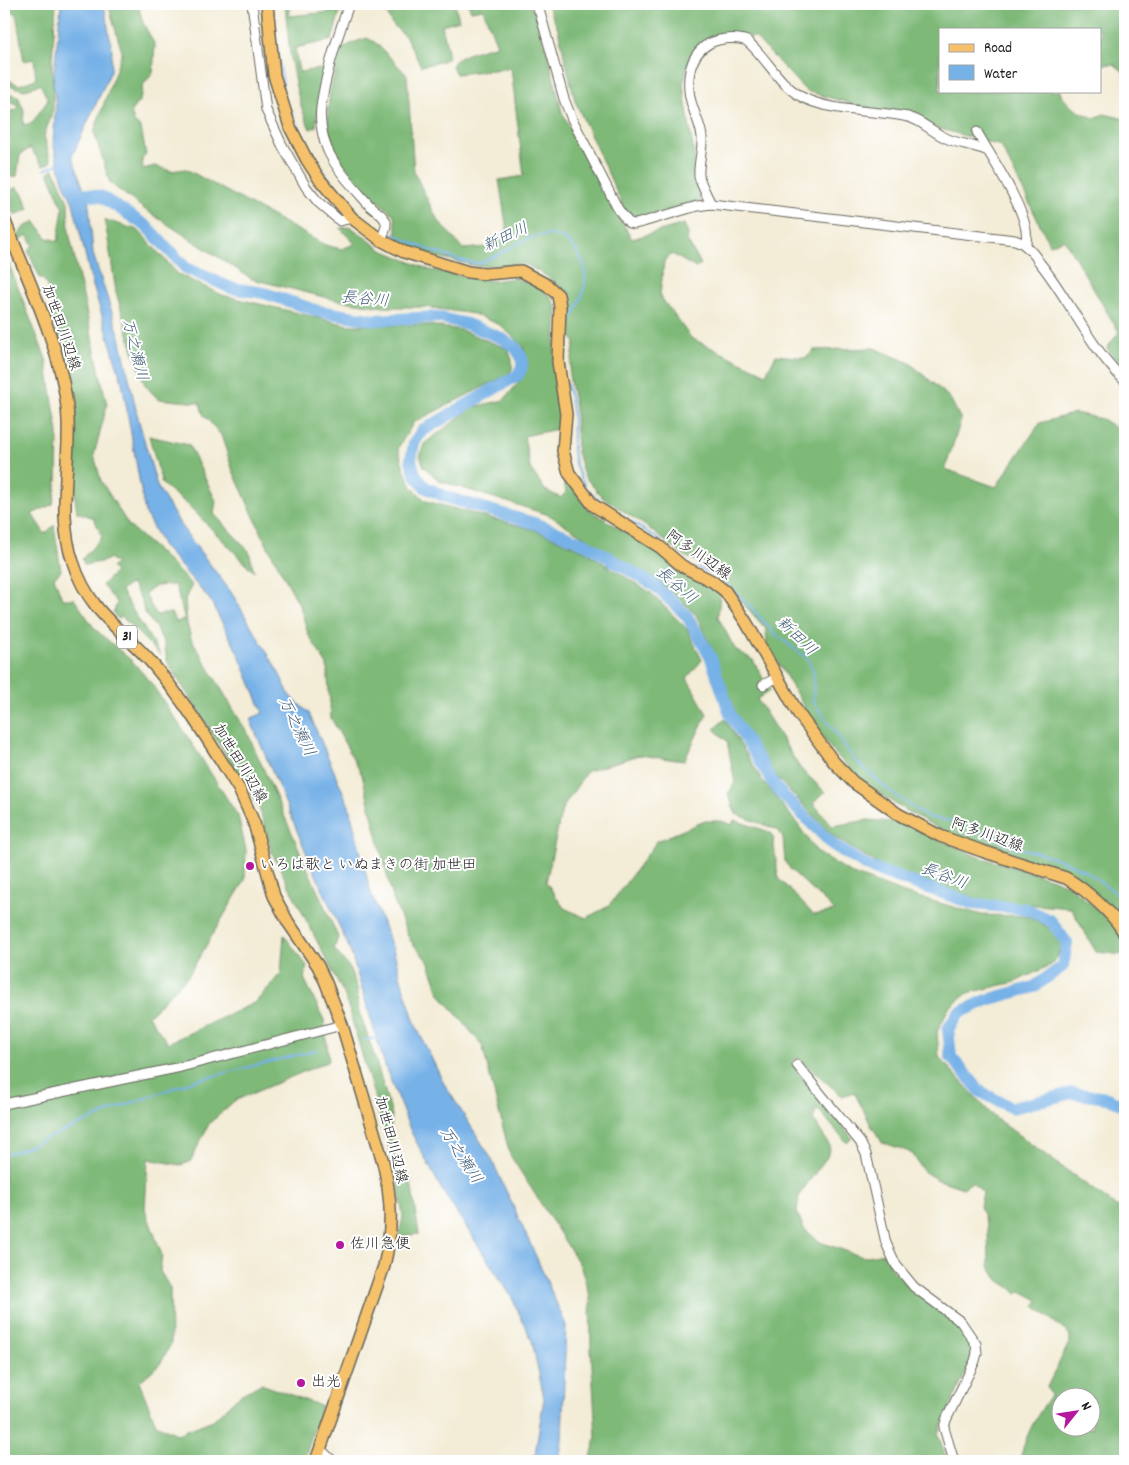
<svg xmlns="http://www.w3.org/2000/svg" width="1129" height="1465" viewBox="0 0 1129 1465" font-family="Dekko,'Klee One',sans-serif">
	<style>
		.forest { fill: #7eb978; stroke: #4d6a4a; fill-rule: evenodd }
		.water { fill: #76b1e7; stroke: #496682 }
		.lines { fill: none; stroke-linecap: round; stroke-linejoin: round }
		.stream { stroke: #76b1e7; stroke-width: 2 }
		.river { stroke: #76b1e7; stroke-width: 12 }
		.minor-casing { stroke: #67655d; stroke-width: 11 }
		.major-casing { stroke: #67655d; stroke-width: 14 }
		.minor { stroke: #fff; stroke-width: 9 }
		.major { stroke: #f5c16b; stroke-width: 11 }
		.poi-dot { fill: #b5179e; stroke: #fff; stroke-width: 2 }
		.labels { text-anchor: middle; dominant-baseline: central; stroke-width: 4; stroke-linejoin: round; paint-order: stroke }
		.shield { fill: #fff; stroke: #606060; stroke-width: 1 }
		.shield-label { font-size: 14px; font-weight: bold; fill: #1c1c1c }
		.street-label { font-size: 15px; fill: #1c1c1c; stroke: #fff }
		.poi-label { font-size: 15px; fill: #1c1c1c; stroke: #fff; text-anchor: start }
		.water-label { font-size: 16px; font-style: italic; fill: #445f77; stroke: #fff }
	</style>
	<rect width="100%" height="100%" fill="#fff"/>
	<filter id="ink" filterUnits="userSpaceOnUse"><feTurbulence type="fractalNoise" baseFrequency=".02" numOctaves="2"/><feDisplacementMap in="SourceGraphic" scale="10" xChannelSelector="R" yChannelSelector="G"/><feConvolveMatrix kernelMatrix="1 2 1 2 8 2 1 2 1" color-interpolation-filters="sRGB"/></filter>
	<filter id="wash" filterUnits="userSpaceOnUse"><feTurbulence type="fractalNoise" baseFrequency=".0096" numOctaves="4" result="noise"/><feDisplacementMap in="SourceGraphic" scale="20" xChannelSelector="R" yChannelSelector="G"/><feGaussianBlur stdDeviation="1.12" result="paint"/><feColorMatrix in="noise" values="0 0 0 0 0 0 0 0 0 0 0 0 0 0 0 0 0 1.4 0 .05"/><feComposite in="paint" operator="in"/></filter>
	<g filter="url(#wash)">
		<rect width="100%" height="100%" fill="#f3ecd6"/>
		<g class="forest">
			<polygon points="4,4 56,4 52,61 53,110 44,136 51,162 43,166 30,148 20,155 17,176 4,178 4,142 6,142 8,111 17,110 18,105 7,100 4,100 4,94 9,93 18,96 24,110 23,125 32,123 48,100 40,84 24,90 4,84 4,78 19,85 36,79 34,59 24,61 16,13 4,9"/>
			<polygon points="108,4 140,4 139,8 143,23 155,45 153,73 143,85 140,100 131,111 134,122 141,128 146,155 142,159 143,169 155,166 171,171 186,169 325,245 341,249 355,244 340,228 351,227 382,250 430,270 492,281 514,278 537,286 550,296 557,308 554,367 562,428 524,436 530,468 545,490 561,498 566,492 562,472 588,509 659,553 685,575 700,579 720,594 718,617 735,649 753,660 770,691 757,699 800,768 825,792 813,803 832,826 868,820 903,823 976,856 1053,879 1071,887 1098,910 1119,931 1125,945 1125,955 1096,952 1071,908 980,900 882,867 835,838 776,777 736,716 716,658 696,615 669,589 549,515 440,481 424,467 420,456 424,444 473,407 504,400 525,374 528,362 523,346 500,325 474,314 425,307 384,307 336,300 252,279 144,209 110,183 94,132 122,52"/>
			<path d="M 285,4 L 288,4 L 290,16 L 340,11 L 332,40 L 295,48 L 299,72 L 327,68 L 317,115 L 316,127 L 310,129 C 292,90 289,46 285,4 Z"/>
			<polygon points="384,4 455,4 459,20 442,25 449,56 443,61 421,66 406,37 391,23"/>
			<path d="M 468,4 L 529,4 L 537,19 L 548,55 L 562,112 L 603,191 L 632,239 L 684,224 L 688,234 L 687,241 L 701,264 L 696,268 L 672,254 L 664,261 L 660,296 L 691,338 L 766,374 L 776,355 L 806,358 L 814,350 L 874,348 L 910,363 L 950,398 L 961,420 L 945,469 L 996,487 L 1040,423 L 1075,413 L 1102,419 L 1125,434 L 1125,926 L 1108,905 L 1075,875 L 1061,869 L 990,851 L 952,836 L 898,806 L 867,785 L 839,758 L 828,745 L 806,710 L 767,644 L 766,629 L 709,565 L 686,557 L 643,524 L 602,497 L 584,476 L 577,452 L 575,407 L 569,375 L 575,342 L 567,331 L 567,301 L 560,286 L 545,275 L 525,264 L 475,266 L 434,256 L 398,241 L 394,215 C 367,192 329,159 328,120 C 327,96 335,72 341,49 L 355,42 L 367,38 L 376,43 L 407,75 L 414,172 L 437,219 L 463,249 L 487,247 L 507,230 L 499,180 L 524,176 L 511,68 L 456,74 L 452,67 C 454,54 486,49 497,45 L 483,9 L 471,11 Z"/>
			<path d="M 547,4 L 1125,4 L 1125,73 L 1114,64 L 1100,65 L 1100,29 L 940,29 L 940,91 L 1061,91 L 1061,94 C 1070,109 1078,111 1094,118 L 1104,114 L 1125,119 L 1125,373 L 1107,348 L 1119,332 L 1064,239 L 1050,245 L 1001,146 L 806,91 L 755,37 L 714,38 L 691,54 L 683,84 L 701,201 L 639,219 L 628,217 L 575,101 L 558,29 Z"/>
			<path d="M 54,169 L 68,202 L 69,233 L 107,405 L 94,455 L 101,481 L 129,526 L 160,553 L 192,585 L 185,599 L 187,624 L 191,638 L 248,734 L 338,937 L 334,949 L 349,967 L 357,988 L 358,1008 L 373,1052 L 392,1115 L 390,1134 L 396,1161 L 410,1176 L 419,1234 L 399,1236 L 403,1217 L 397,1175 L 345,996 L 272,853 L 259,807 L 167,662 L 164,643 L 156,628 L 144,612 L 142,601 L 131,583 L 121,591 L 161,656 L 122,617 L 118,619 L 113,613 L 117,603 L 102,585 L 115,572 L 111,568 L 116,563 L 109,558 L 105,561 L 85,565 L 82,559 L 102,537 L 94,518 L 77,512 L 73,483 L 76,425 L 73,385 L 68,374 L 52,319 L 52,300 L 45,281 L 40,278 L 28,251 L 33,245 L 27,235 L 19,241 L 18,237 L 23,228 L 35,221 L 47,238 L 58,241 L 63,208 L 48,172 ZM 175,585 L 185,619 L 176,622 L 171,613 L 156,615 L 145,594 L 156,586 Z"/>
			<polygon points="17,187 19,192 22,192 29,209 15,215 13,210 8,213 4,204 4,193"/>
			<path d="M 105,220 L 138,230 L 178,274 L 222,295 L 348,325 L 429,325 L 461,330 L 508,349 L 512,360 L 512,370 L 507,375 L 414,422 L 398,448 L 404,469 L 412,487 L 426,501 L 535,530 L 583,550 L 651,593 L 687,629 L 702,660 L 687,678 L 707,714 L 684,761 L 640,755 L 587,771 L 562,809 L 546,882 L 564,908 L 586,918 L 609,906 L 657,841 L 705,821 L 721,821 L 732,825 L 734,820 L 770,832 L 773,837 L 778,878 L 814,915 L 835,911 L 791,870 L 785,862 L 783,837 L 778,830 L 736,814 L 728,794 L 735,783 L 727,741 L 714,729 L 725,719 L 762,780 L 796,822 L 817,852 L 850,873 L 904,893 L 982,915 L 1027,916 L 1045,925 L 1056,934 L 1062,943 L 1057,958 L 1051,965 L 1015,982 L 968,993 L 949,1008 L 937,1032 L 939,1057 L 994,1117 L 1125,1213 L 1125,1461 L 1032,1461 L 1021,1456 C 1027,1431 1037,1416 1051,1395 L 1047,1387 L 1070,1341 L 1070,1335 L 1035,1306 L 1038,1300 L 1021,1291 L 1017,1294 L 1011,1288 L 997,1279 L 989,1266 L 988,1230 L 980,1206 L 983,1193 L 972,1182 L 963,1188 L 936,1179 L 923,1171 L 912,1153 L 882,1142 L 872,1127 L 854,1092 L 842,1096 L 797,1057 L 792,1063 L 799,1074 L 852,1138 L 847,1143 L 817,1108 L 813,1119 L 830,1146 L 827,1157 L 799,1195 L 797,1212 L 804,1229 L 820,1242 L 863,1257 L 884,1253 L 892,1269 L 911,1289 L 959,1324 L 973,1345 L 970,1363 L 938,1434 L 947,1461 L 590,1461 L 596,1437 L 591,1348 L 590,1296 L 580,1265 L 510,1155 L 482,1045 L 440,994 L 429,963 L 410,940 L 393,899 L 362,775 L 331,718 L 327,665 L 308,634 L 300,606 L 267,545 L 233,471 L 221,435 L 203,414 L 200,403 L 158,399 L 145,385 L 134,354 L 116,292 ZM 1062,1398 L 1092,1398 L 1092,1428 L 1062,1428 Z"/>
			<polygon points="4,252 46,359 58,433 57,480 53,504 32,514 45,534 54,525 61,571 54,577 62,599 74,599 95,629 133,662 151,683 189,739 238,816 246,850 245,880 188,976 148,1016 168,1043 256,1002 281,973 284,935 307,966 304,978 324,1020 329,1061 234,1101 209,1124 190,1162 180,1165 148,1159 145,1209 162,1255 160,1271 170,1288 171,1344 160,1364 139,1382 156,1424 177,1434 213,1420 240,1395 261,1384 321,1406 304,1461 4,1461"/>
			<polygon points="149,436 189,445 216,501 214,514 249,551 254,572 188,505 162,484"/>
		</g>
		<polygon class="water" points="61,4 104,4 112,50 111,71 72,156 89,204 93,254 120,337 137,414 157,486 183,529 231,592 277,669 290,696 309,713 349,806 370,890 394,952 401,979 416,1026 443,1082 491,1158 535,1254 566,1325 562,1440 559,1461 534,1461 544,1398 532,1341 511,1296 442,1190 411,1132 386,1069 350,950 311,864 250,719 263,713 238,653 210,600 163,546 145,513 122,382 91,279 73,203 63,181 53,143 56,104 53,83"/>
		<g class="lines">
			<g class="stream">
				<polyline points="276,42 283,84"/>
				<path d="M 291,110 C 306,152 334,189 366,221"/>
				<polyline points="44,170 60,163"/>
				<path d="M 393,234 C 411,243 460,264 480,263 C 483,262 487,260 490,258 C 511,250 526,234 550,235 C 564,235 572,244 579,255 C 594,280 579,304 568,327"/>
				<polyline points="564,359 564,369"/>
				<path d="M 567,383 C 570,395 572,406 573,418 C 573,445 570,461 585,485"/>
				<polyline points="589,491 605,505 661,541"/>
				<polyline points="698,568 714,573 749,605 774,633 808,659 814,674 813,702 855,760 889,791 927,817 967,824 1013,847 1044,854 1066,862 1087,872 1120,896 1125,905"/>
				<polyline points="364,1040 377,1038"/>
				<polyline points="4,1154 17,1151 118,1108 193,1081 317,1050"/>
			</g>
			<polyline class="river" points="79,193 102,197 146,226 186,268 231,288 264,293 318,311 374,320 437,317 467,324 501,338 515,347 522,358 522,367 518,375 422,431 414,443 411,460 415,474 425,487 446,497 537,524 586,544 654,585 687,616 711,658 730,714 777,789 833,845 868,867 974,904 1027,909 1051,921 1067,943 1063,966 1034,987 987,1000 959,1013 948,1029 951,1057 981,1092 1012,1108 1072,1093 1107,1098 1125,1106"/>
		</g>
	</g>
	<g filter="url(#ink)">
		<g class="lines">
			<defs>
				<g id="minor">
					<polyline points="252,4 266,110 282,145 306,187 318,202 340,221 352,218"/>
					<path d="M 349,4 C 338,35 325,74 321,107 C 319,121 323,142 330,155 C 340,174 356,190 370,206 C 375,211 384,215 386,222 C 387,228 383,234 381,240"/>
					<path d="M 535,4 L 540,13 L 564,99 L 572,119 L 618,209 L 629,223 L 635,224 L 643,222 L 697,206 L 711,204 L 1015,240 C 1027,244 1033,253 1040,263 C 1070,300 1090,348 1125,381"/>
					<path d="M 977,132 C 991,157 1022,203 1026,230 C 1027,235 1026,241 1026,246"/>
					<path d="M 711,204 C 707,195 701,185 699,176 C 698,163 703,150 702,137 C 701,127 696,117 693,108 C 685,85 687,55 710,43 C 721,38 737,37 747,41 C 767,58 777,82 800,96 C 827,112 875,110 908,117 C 923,121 933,133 948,139 C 960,144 974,145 988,151"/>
					<polyline points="763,685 778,677"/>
					<polyline points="797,1065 860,1142 866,1154 886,1243 896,1265 914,1287 961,1322 976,1344 977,1353 975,1361 946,1420 944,1428 954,1461"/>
					<polyline points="4,1104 181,1067 342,1025"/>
					<polyline points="320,1449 333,1461"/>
				</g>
				<g id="major">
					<path d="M 267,4 L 274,75 L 290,127 L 307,160 L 320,180 L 352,218 L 381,240 L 404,252 L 468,272 L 485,274 L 521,271 L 547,285 L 558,295 L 560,307 L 558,362 L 566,414 L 563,451 L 569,473 L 593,505 L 660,547 L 682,566 L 712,581 L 725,591 L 746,622 L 798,713 L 833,761 L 853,782 L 898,814 L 940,836 L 982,851 L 1066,878 C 1084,888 1117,917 1125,935"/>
					<path d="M 4,219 C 28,281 65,354 68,420 C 70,467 57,517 73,562 C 78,578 86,593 96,606 C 112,627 139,646 156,668 C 188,706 213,748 239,789 L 254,823 L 274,896 L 288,922 L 318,966 L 326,983 L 342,1025 L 383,1162 C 392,1200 393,1229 384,1266 L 316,1461"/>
				</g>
			</defs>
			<use href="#minor" class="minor-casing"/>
			<use href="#major" class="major-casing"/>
			<use href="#minor" class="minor"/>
			<use href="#major" class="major"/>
		</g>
	</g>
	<g class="poi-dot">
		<circle cx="250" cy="866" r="5"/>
		<circle cx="340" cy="1245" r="5"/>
		<circle cx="301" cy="1383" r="5"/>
	</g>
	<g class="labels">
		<rect class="shield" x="117" y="625.5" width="20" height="23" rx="4"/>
		<g class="shield-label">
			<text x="127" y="637">31</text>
		</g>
		<g class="street-label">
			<text transform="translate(60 328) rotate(71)">加世田川辺線</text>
			<text transform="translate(698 556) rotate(35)">阿多川辺線</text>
			<text transform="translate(239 764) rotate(59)">加世田川辺線</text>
			<text transform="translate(987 836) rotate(19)">阿多川辺線</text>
			<text transform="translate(390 1140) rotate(75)">加世田川辺線</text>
		</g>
		<g class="poi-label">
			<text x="260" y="866">いろは歌と いぬまきの街 加世田</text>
			<text x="350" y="1245">佐川急便</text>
			<text x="311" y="1383">出光</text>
		</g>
		<g class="water-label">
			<text transform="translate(506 238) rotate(-25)">新田川</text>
			<text transform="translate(365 300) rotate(5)">長谷川</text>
			<text transform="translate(134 350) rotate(76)">万之瀬川</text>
			<text transform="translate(676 586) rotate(41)">長谷川</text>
			<text transform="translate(796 637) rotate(44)">新田川</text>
			<text transform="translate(296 727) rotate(64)">万之瀬川</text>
			<text transform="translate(944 877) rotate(20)">長谷川</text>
			<text transform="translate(460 1156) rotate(57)">万之瀬川</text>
		</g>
	</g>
	<rect width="1129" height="1465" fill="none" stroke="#fff" stroke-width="20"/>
	<rect x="939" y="28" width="162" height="65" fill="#ffffff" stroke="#a4a4a4"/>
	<rect x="949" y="44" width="25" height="8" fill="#f5c16b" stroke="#a4a4a4"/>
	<text x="984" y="52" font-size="15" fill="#1c1c1c">Road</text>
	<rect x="949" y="65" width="25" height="15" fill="#76b1e7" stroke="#a4a4a4"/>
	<text x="984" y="78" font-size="15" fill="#1c1c1c">Water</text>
	<g transform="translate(1076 1412) rotate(60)"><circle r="24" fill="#ffffff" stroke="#a4a4a4"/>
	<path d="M0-4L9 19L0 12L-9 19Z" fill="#b5179e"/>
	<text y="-8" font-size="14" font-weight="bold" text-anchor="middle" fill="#1c1c1c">N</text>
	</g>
</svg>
